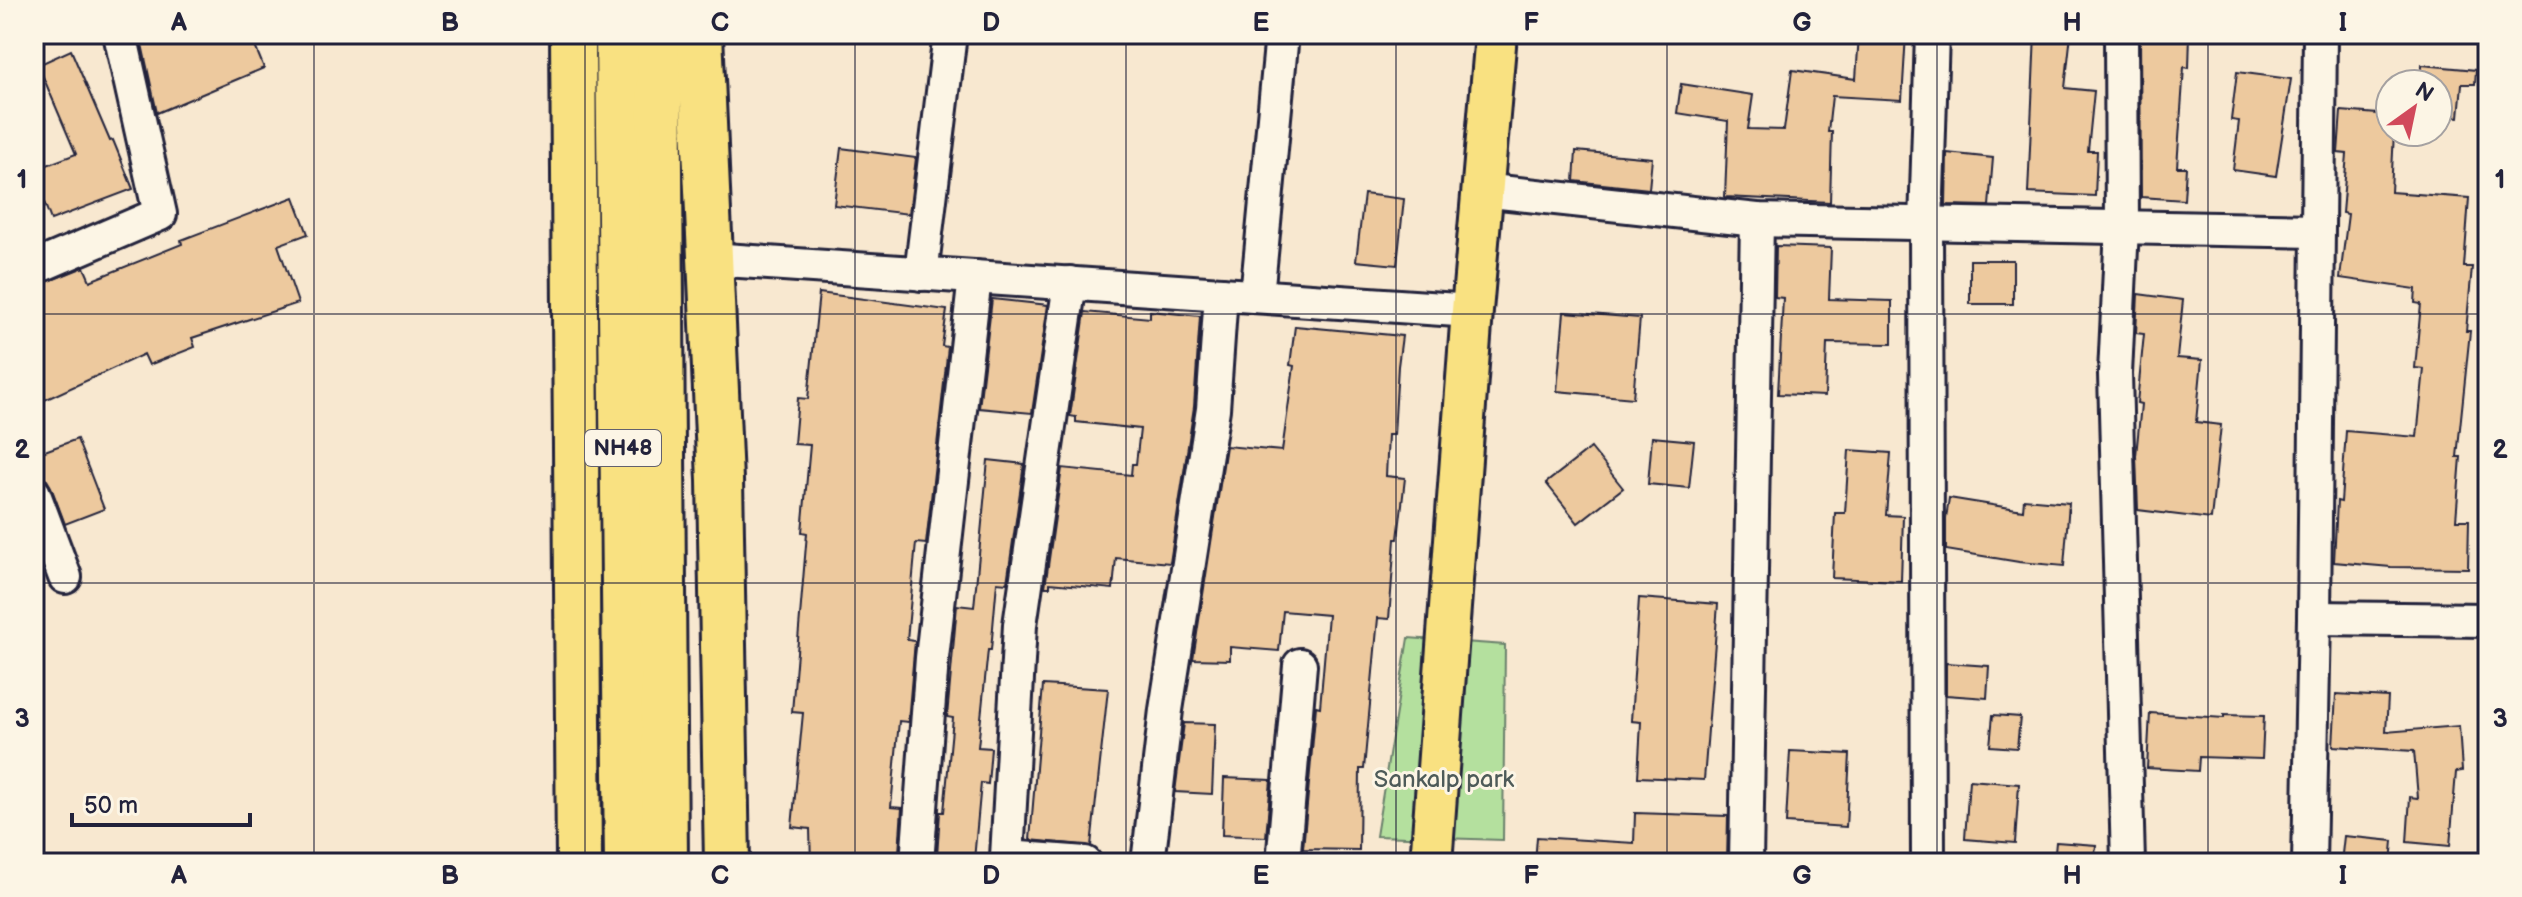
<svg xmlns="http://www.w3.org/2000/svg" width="2522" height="897" viewBox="0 0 2522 897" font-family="'Balsamiq Sans',sans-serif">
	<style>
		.green { fill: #b4e09e; stroke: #6b816c; stroke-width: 2 }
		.building { fill: #edc99e; stroke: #22223b; stroke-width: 2 }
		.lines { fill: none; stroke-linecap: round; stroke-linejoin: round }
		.minor-casing { stroke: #22223b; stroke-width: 38 }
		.major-casing { stroke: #22223b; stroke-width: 46 }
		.highway-casing { stroke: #22223b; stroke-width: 50 }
		.minor { stroke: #fcf5e5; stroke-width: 32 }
		.major { stroke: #f9e181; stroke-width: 40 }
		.highway { stroke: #f9e181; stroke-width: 44 }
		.grid { fill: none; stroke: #22223b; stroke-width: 2; stroke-opacity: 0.55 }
		.labels { text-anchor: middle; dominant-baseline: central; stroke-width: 6; stroke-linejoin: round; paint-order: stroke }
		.shield { fill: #fcf5e5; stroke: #63616e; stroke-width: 2 }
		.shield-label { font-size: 22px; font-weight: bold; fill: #22223b }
		.park-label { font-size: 24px; fill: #4e5b59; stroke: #fcf5e5 }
		.neatline { fill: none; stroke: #22223b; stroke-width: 3 }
		.grid-label { font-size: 26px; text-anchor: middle; font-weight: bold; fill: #22223b }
	</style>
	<rect width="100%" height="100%" fill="#f8e8d0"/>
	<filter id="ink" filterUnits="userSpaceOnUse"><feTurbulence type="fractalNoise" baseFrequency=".0125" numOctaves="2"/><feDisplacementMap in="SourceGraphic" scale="16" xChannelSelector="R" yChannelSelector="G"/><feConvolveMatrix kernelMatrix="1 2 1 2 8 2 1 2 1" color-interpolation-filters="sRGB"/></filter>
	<g filter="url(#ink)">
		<polygon class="green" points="1408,638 1505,645 1503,840 1376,836"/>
		<g class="building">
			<polygon points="142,34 250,34 264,68 157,113 140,35"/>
			<polygon points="1859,34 1906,34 1902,100 1832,96 1828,132 1832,132 1830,202 1725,197 1728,121 1677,113 1681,84 1753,95 1748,129 1784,130 1792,70 1856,79"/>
			<polygon points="2035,34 2071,34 2065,88 2094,91 2088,151 2097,151 2095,196 2028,193"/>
			<polygon points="2140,34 2190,34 2189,68 2184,67 2177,167 2186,167 2184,200 2141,197"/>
			<polygon points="71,50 110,141 113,140 133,189 51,220 34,176 34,170 76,154 38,65"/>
			<polygon points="2422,65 2476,70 2475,84 2462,84 2459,117 2438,115 2438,84 2421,84"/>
			<polygon points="2237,72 2291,79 2276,176 2233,170 2239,121 2231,120"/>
			<polygon points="2341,111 2390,115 2390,132 2394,132 2391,192 2469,198 2464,267 2472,267 2466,331 2470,331 2457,457 2461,457 2456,520 2469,520 2468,568 2391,567 2334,562 2337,501 2341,502 2346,431 2417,437 2424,369 2415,368 2421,304 2415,303 2416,289 2340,278 2348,214 2342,213 2347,154 2338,153"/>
			<polygon points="841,148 916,158 909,214 834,205"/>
			<polygon points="1576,151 1652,158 1649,189 1574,181"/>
			<polygon points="1947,153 1993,158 1989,206 1946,205"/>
			<polygon points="1364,194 1404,199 1397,265 1356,261"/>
			<polygon points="294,197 308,234 278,245 298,303 192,338 195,347 149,365 144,354 34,405 34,287 84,267 90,281 182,244 181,240"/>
			<polygon points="1776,246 1831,248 1829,299 1892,301 1892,344 1827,343 1825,396 1778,394 1783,298 1775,297"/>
			<rect x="1970" y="260" width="43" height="44"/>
			<polygon points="819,293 947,310 942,346 948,347 926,544 916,543 907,640 915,641 908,722 899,721 891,807 902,808 899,853 889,852 889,863 811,863 810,829 792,827 803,713 792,712 807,533 802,532 810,445 794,444 798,398 808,399"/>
			<polygon points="2138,294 2183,300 2177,358 2202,360 2196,422 2221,425 2211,519 2138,510 2136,456 2141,404 2137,403 2144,334 2136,333"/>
			<polygon points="992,299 1048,305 1032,413 979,408"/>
			<polygon points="1150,311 1200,316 1194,407 1170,563 1116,558 1113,589 1050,583 1050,587 1045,587 1062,468 1131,475 1132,464 1136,464 1140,429 1076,422 1076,417 1070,416 1085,312 1150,318"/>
			<polygon points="1564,312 1640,318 1633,398 1557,391"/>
			<polygon points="1295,326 1402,336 1398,366 1394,435 1388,435 1386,476 1405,478 1398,539 1395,539 1389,619 1378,618 1364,769 1360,769 1359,850 1303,849 1316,706 1320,707 1328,615 1283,611 1279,651 1230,647 1230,660 1193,659 1226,446 1282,451 1294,366 1290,365"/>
			<polygon points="1652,437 1694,441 1689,488 1648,484"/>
			<polygon points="77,439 104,509 65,524 51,487 47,480 39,476 34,464 34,455"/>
			<polygon points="1591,448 1623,488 1578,523 1546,483"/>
			<polygon points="1849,450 1891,453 1886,515 1903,516 1901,581 1832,578 1835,513 1845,513"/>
			<polygon points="988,460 1024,464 1007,583 997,582 991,650 988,650 978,747 991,748 988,784 981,783 974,860 937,857 940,812 944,812 953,718 947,717 957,605 974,607"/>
			<polygon points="1949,498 2023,510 2024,499 2069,503 2064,566 2019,562 1946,550 1946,519"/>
			<polygon points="1639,598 1718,604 1704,780 1638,777 1641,722 1631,721"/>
			<polygon points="1946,663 1989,666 1987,698 1946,695"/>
			<polygon points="1043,685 1108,689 1091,846 1030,840"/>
			<polygon points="2336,694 2388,697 2386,732 2459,726 2462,771 2456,772 2450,846 2407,842 2410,797 2418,798 2414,751 2333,746"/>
			<polygon points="2150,713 2224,718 2224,715 2264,716 2262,759 2199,757 2198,771 2147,768"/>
			<polygon points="1993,715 2020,717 2017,748 1990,746"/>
			<polygon points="1184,723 1215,724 1212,794 1175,792"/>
			<polygon points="1790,751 1850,754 1846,827 1786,823"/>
			<polygon points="1224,778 1271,780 1266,837 1222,835"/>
			<polygon points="1969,780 2019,784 2015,843 1965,839"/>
			<polygon points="1635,813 1728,816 1727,863 1535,863 1537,837 1634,843"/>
			<polygon points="2344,836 2393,841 2391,863 2341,863"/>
			<polygon points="2056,842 2096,845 2094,863 2054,863"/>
		</g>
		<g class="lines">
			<defs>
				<g id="minor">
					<polyline points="2121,34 2122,227 2115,374 2128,863"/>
					<polyline points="1482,190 1757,220 2317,231"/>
					<polyline points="710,259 1472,311"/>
					<polyline points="34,268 160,214 120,34"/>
					<polyline points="921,274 950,34"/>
					<polyline points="1070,283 1020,625 1007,857 1085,863"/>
					<polyline points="1257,296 1282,34"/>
					<polyline points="34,494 65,577"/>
					<polyline points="2314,618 2488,620"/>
					<polyline points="917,863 932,658 975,277"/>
					<polyline points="1148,863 1166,710 1213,409 1221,294"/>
					<polyline points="1283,863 1300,665"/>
					<polyline points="1746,863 1757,220"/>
					<polyline points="1928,863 1926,224 1932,34"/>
					<polyline points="2309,863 2314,618 2320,34"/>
				</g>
				<polyline id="major" points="1431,863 1472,311 1496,34"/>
				<g id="highway">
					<polyline points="573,34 579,863"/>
					<polyline points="618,34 627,863"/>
					<polyline points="659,34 665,863"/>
					<polyline points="700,34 720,480 727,863"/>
				</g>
			</defs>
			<use href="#minor" class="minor-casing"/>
			<use href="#major" class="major-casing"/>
			<use href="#highway" class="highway-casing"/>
			<use href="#minor" class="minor"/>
			<use href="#major" class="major"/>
			<use href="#highway" class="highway"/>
		</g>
	</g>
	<path class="grid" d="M 314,34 L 314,863M 585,34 L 585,863M 855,34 L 855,863M 1126,34 L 1126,863M 1396,34 L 1396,863M 1667,34 L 1667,863M 1937,34 L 1937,863M 2208,34 L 2208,863M 34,314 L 2488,314M 34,583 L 2488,583"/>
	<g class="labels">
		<rect class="shield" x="585" y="430" width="76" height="36" rx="6"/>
		<g class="shield-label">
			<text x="623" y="448">NH48</text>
		</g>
		<g class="park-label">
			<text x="1444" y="779">Sankalp park</text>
		</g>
	</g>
	<rect width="2522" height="897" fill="none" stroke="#fcf5e5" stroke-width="88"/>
	<g transform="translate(2414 108) rotate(33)"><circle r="38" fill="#fcf5e5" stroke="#a5a1a1" stroke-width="2"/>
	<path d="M0-6L14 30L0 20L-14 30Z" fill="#d1495b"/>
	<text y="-12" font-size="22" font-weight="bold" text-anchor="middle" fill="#22223b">N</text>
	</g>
	<path d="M72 813v12h178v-12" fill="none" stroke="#22223b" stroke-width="4"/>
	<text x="84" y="813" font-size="24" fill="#22223b" stroke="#fcf5e5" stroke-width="6" paint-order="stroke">50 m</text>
	<rect x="44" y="44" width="2434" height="809" class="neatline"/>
	<g class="grid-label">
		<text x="179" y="31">A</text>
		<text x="450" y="31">B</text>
		<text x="720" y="31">C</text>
		<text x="991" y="31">D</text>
		<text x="1261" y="31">E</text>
		<text x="1531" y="31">F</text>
		<text x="1802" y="31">G</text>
		<text x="2072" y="31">H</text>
		<text x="2343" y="31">I</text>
		<text x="22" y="188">1</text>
		<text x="2500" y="188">1</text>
		<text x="22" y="458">2</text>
		<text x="2500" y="458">2</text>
		<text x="22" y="727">3</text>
		<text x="2500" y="727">3</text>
		<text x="179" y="884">A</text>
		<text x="450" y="884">B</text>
		<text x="720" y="884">C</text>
		<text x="991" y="884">D</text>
		<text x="1261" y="884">E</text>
		<text x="1531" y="884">F</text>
		<text x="1802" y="884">G</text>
		<text x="2072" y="884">H</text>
		<text x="2343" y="884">I</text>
	</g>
</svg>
